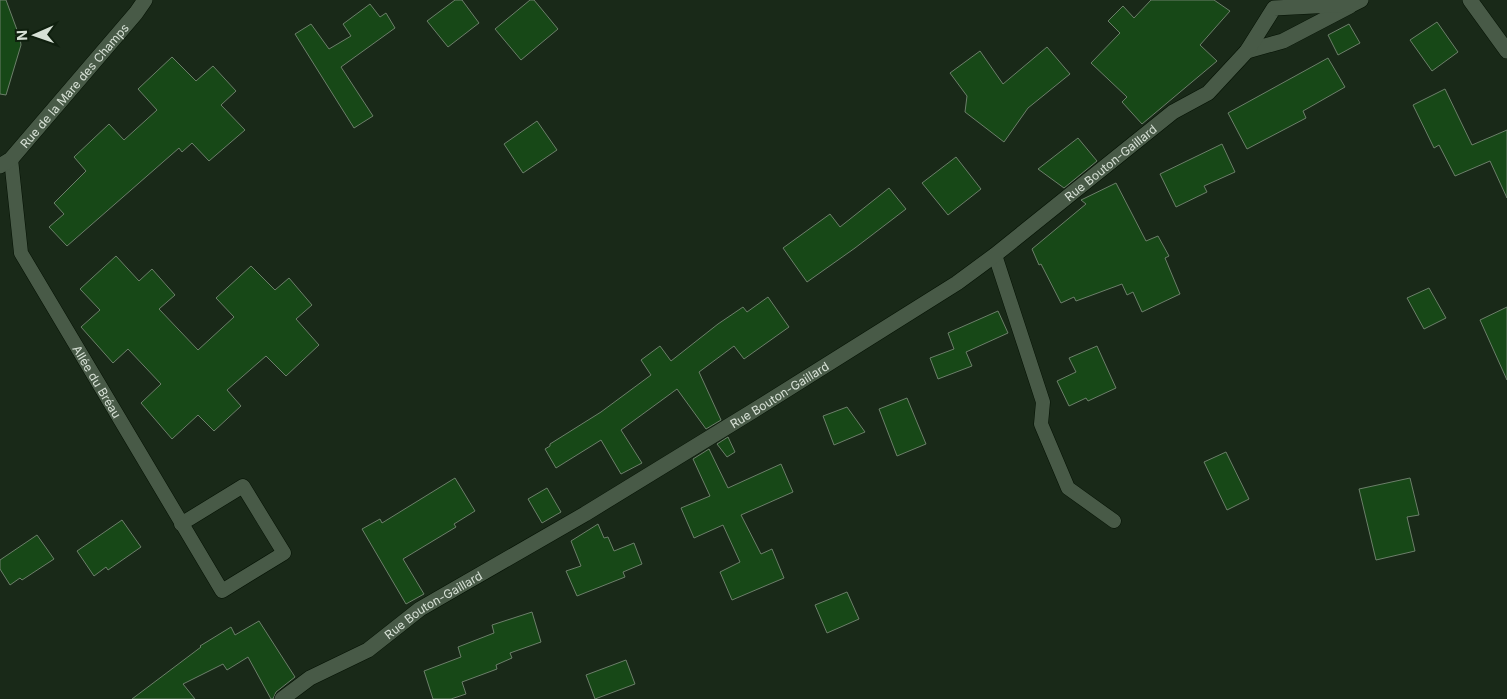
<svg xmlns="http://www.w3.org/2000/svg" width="1507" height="699" viewBox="0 0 1507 699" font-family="Inter,sans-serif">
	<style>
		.building { fill: #174817; stroke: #6c7f6a }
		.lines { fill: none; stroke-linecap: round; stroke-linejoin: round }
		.lane-casing { stroke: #041103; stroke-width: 15 }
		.street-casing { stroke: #041103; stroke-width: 16 }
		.lane { stroke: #485a47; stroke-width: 14 }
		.street { stroke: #485a47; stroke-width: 15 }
		.labels { text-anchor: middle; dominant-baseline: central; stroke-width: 4; stroke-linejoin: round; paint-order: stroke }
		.street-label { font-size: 12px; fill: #d7e1d6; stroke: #0f1f0e }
	</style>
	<rect width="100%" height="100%" fill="#192918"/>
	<g class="building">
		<polygon points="0,0 6,0 20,38 21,45 6,95 0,94"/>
		<polygon points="455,0 462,0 479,23 448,47 427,21"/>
		<polygon points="530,0 534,0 558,29 521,60 495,29"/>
		<polygon points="1151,0 1214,0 1230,11 1200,45 1217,61 1142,124 1122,102 1127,97 1091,63 1120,33 1108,21 1123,6 1134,18"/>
		<polygon points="370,4 380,17 386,13 395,28 341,67 373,116 354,128 295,34 311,24 329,49 351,36 343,24"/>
		<polygon points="1437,22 1458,52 1432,71 1410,40"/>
		<polygon points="1349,24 1360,43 1338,55 1328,35"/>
		<polygon points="1047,47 1070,74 1028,108 1004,142 965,112 967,96 950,73 980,51 1003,84"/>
		<polygon points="172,57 196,81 213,66 236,91 221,105 245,130 209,161 192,143 182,152 179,148 67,246 49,227 64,214 54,203 86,171 74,157 109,124 124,140 157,110 138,89"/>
		<polygon points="1328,58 1345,87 1303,111 1306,118 1247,149 1228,113"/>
		<polygon points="1445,89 1472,145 1507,130 1507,198 1490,161 1455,176 1439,145 1434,148 1413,105"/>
		<polygon points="537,121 557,150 523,173 504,144"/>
		<polygon points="1078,138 1097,161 1064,188 1038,169"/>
		<polygon points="1222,144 1235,172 1204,186 1207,192 1176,207 1160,174"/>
		<polygon points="956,157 981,189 948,215 922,183"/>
		<polygon points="1116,183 1146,241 1158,236 1169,256 1165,258 1180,294 1142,312 1133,292 1127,295 1122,284 1076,301 1074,297 1061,303 1041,264 1039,265 1032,249 1086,204 1081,200"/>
		<polygon points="889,188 906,209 855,248 807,282 783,248 830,214 840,227"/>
		<polygon points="116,256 139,281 152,269 175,295 159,309 198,350 234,317 216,298 251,266 275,290 289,278 312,305 296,319 319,345 286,376 266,356 227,390 241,406 214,431 198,415 172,439 141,403 161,384 128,349 113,363 81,327 100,310 80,289"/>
		<polygon points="1429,288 1446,318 1424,329 1407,298"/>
		<polygon points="768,297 789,327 744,359 734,346 699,372 721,420 706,429 677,389 621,430 642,463 621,474 601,440 556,468 545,449 550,446 550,444 601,412 651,375 641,360 660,346 671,361 718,324 743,307 747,312"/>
		<polygon points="1507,307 1507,380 1480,320"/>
		<polygon points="998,311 1008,333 966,352 972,366 938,379 930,358 954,349 948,333"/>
		<polygon points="1097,346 1116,388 1088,401 1086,398 1069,406 1057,381 1076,372 1069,358"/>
		<polygon points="907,398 926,444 897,456 879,409"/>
		<polygon points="847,407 865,432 834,445 823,416"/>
		<polygon points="728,437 735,452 727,457 717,444"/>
		<polygon points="709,449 728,488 781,464 793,492 741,515 761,554 772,549 784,578 732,600 720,572 740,562 723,525 694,538 681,508 710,496 693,459"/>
		<polygon points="1226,452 1249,499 1227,510 1204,462"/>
		<polygon points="455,478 475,511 454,524 456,527 403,559 424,594 406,604 362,529 380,519 382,523"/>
		<polygon points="1410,478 1419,515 1407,517 1415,551 1376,560 1359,489"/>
		<polygon points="547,488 561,512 542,523 528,499"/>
		<polygon points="122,520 141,547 108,570 106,567 94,576 77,551"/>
		<polygon points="598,524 604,538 608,537 614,551 634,543 642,564 623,572 625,577 577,596 566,571 581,566 571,541"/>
		<polygon points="37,535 54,559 22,580 20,578 10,585 0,569 0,560"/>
		<polygon points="847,592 859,619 827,633 815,605"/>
		<polygon points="532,612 541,642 510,653 512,658 496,665 497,669 462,682 466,694 451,699 433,699 424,671 461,657 458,647 494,633 492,625"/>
		<polygon points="259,621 295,677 276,692 273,699 271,699 248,657 227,670 223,664 183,684 195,699 132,699 201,647 200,646 231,627 235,635"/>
		<polygon points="626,660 635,684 595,699 586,675"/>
	</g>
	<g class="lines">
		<defs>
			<g id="lane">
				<path id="s1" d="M 11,159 L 21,253 L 222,591 L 284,553 L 243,486 L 181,524"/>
				<polyline points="995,255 1043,402 1041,424 1068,488 1114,521"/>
			</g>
			<g id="street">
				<polyline points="1470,0 1507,51"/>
				<polyline points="1247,51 1283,41 1350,6"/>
				<path id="s2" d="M 0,166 L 11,159 L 136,13 L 145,0"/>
				<path id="s3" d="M 282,699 L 310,678 L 368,650 L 420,609 L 585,514 L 753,411 L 957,283 L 995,255 L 1173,112 L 1208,93 L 1247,51 L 1274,8 L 1353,4 L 1361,0"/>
			</g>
		</defs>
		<use href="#lane" class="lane-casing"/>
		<use href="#street" class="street-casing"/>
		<use href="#lane" class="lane"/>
		<use href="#street" class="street"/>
	</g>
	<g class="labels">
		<g class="street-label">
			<text stroke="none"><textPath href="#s2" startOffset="110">Rue de la Mare des Champs</textPath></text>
			<text stroke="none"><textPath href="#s3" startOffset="989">Rue Bouton-Gaillard</textPath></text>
			<text stroke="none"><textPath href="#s1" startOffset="244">Allée du Bréau</textPath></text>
			<text stroke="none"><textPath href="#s3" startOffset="584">Rue Bouton-Gaillard</textPath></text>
			<text stroke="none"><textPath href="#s3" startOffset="179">Rue Bouton-Gaillard</textPath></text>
		</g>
	</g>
	<g transform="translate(35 35) rotate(268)" stroke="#0f1f0e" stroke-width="4" paint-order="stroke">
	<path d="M0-4L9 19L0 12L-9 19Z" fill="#d7e1d6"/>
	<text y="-8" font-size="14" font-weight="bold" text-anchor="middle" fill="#d7e1d6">N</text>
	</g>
</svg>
